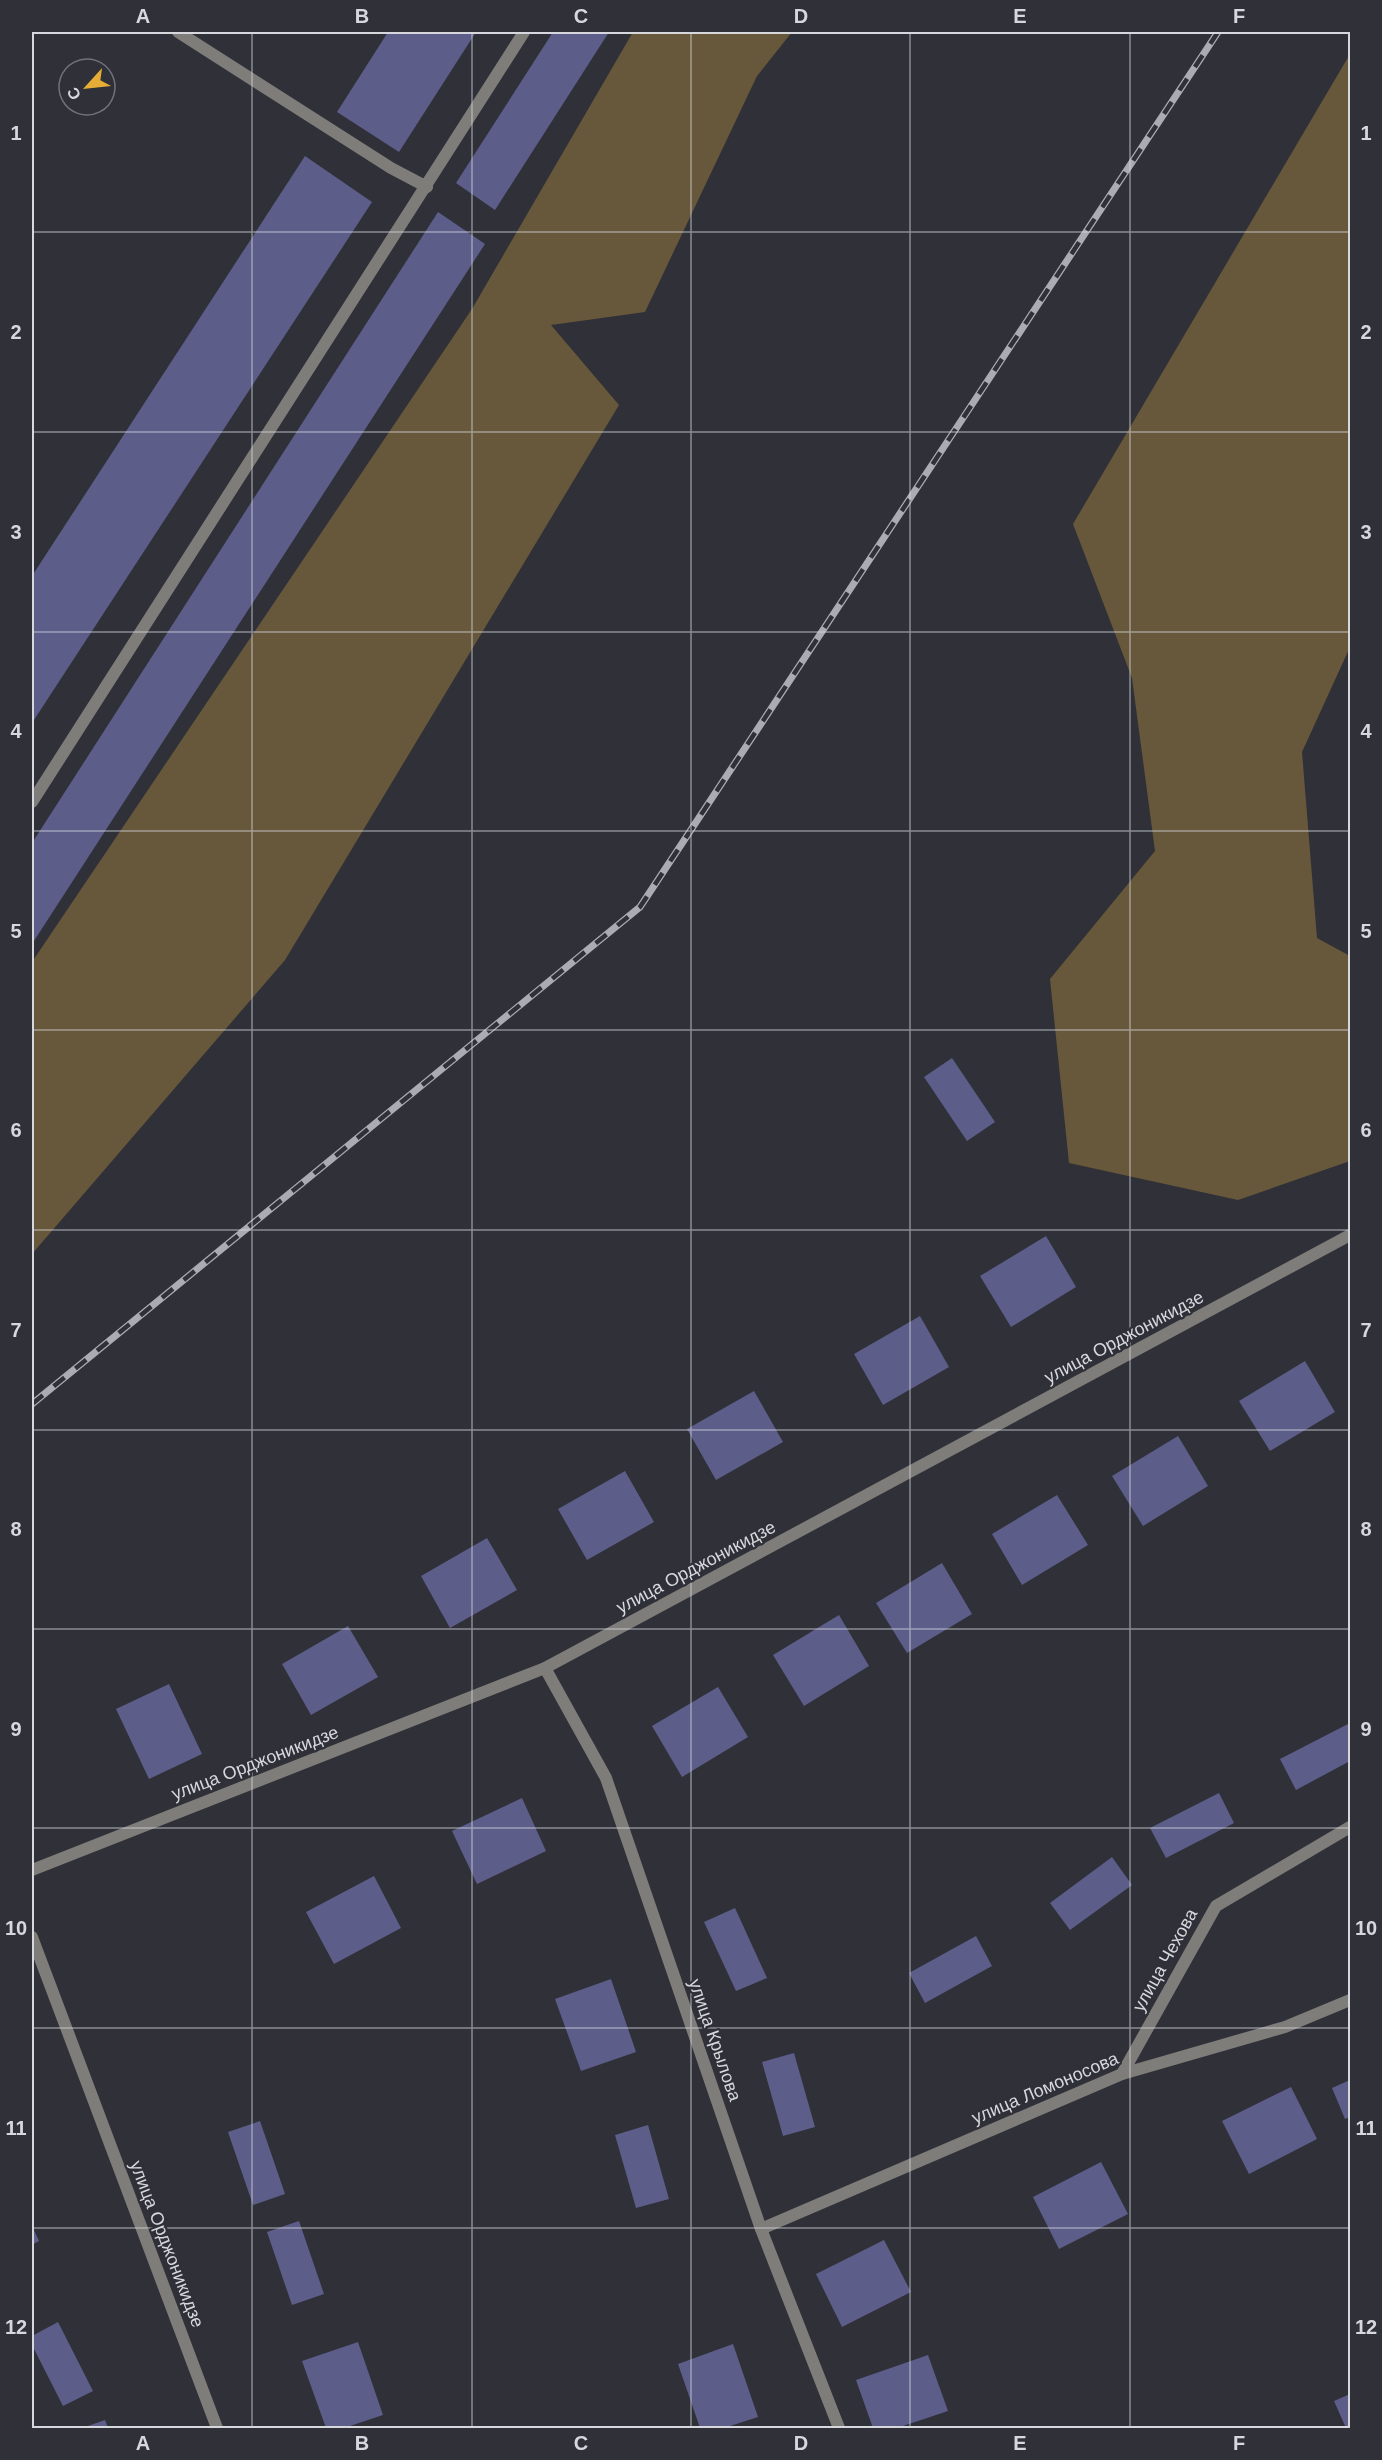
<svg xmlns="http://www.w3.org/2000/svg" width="1382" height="2460" viewBox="0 0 1382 2460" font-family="Arial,sans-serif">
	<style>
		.green { fill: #68583b }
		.building { fill: #5d5d8a }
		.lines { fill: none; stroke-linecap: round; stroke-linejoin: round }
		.minor { stroke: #7f7d79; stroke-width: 12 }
		.rail-casing { stroke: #abacb2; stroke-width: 7 }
		.rail { stroke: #2f3038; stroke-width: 4.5; stroke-dasharray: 14; stroke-linecap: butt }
		.grid { fill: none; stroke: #d7d8dd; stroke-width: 1.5; stroke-opacity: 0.55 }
		.labels { text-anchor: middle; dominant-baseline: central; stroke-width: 4.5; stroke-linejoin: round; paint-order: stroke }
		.street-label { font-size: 18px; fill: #d7d8dd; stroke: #2f3038 }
		.neatline { fill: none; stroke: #d7d8dd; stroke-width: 2 }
		.grid-label { font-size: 20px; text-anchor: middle; font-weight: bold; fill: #d7d8dd }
	</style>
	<rect width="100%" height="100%" fill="#2f3038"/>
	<g class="green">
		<polygon points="633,32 792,32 757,76 645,312 551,325 619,405 285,960 32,1254 32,962 472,309"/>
		<polygon points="1350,54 1350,647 1302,752 1317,938 1350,956 1350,1161 1238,1200 1069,1163 1050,979 1155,851 1132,678 1073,524"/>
	</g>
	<g class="building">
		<polygon points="388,32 476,32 399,152 337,112"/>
		<polygon points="553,32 609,32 495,210 456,183"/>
		<polygon points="305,156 372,202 32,723 32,576"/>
		<polygon points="438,212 485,244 32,944 32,843"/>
		<polygon points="952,1058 995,1122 967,1141 924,1077"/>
		<polygon points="1046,1236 1076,1287 1011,1327 980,1276"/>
		<polygon points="920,1316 949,1367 883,1405 854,1354"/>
		<polygon points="1305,1361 1335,1412 1270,1451 1239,1401"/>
		<polygon points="754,1391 783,1442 716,1480 687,1429"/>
		<polygon points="1178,1436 1208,1486 1143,1526 1112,1476"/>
		<polygon points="625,1471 654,1522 587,1560 558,1509"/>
		<polygon points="1057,1495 1088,1545 1022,1585 992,1534"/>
		<polygon points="487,1538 517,1590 450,1628 421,1576"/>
		<polygon points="942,1563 972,1614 907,1653 876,1603"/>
		<polygon points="839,1615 869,1666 804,1706 773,1655"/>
		<polygon points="348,1626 378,1677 311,1715 282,1664"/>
		<polygon points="169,1684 202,1754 149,1779 116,1709"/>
		<polygon points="718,1687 748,1737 682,1777 652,1726"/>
		<polygon points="1348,1724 1350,1728 1350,1761 1296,1790 1280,1759"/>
		<polygon points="1219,1793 1234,1823 1166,1858 1150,1828"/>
		<polygon points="522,1798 546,1851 477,1884 452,1831"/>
		<polygon points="1112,1857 1132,1885 1070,1930 1050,1903"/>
		<polygon points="374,1876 401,1928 334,1964 306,1912"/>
		<polygon points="735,1908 767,1978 736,1991 704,1922"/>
		<polygon points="976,1936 992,1966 925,2003 909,1973"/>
		<polygon points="611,1979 636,2052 581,2071 555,1999"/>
		<polygon points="794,2053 815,2127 783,2136 762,2062"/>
		<polygon points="1350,2080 1350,2117 1345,2119 1332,2088"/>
		<polygon points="1291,2087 1317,2139 1249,2174 1222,2121"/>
		<polygon points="260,2121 285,2194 253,2205 228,2132"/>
		<polygon points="648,2125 669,2199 636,2208 615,2135"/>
		<polygon points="1101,2162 1128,2214 1059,2249 1033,2197"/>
		<polygon points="299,2221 324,2294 292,2305 267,2232"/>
		<polygon points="32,2226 39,2241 32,2245"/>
		<polygon points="884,2240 911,2292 842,2327 816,2274"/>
		<polygon points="58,2322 93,2391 63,2406 32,2345 32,2336"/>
		<polygon points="358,2342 383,2415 344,2428 326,2428 302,2361"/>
		<polygon points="733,2344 758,2417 724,2428 700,2428 678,2364"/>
		<polygon points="928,2355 948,2411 897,2428 873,2428 856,2380"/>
		<polygon points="1350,2394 1350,2428 1346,2428 1334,2401"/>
		<polygon points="105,2420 108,2428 82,2428"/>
	</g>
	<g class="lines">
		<g class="minor">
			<polyline points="178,32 391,168 427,187"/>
			<polyline points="32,802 524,32"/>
			<polyline points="545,1668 606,1778 761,2229 839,2428"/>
			<polyline points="32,1870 545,1668 1350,1235"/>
			<polyline points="32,1937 217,2428"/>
			<polyline points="1122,2074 1216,1906 1350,1827"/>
			<polyline points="761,2229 1122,2074 1285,2027 1350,2000"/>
		</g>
		<defs>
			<polyline id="rail" points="32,1404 640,907 1218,32"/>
		</defs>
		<use href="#rail" class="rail-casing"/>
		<use href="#rail" class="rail"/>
	</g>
	<path class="grid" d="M 252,32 L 252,2428M 472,32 L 472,2428M 691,32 L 691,2428M 910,32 L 910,2428M 1130,32 L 1130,2428M 32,232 L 1350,232M 32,432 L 1350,432M 32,632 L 1350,632M 32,831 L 1350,831M 32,1030 L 1350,1030M 32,1230 L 1350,1230M 32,1430 L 1350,1430M 32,1629 L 1350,1629M 32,1828 L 1350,1828M 32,2028 L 1350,2028M 32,2228 L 1350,2228"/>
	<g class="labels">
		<g class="street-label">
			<text transform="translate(1124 1337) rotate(-28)">улица Орджоникидзе</text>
			<text transform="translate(696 1567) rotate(-28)">улица Орджоникидзе</text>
			<text transform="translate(255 1763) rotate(-21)">улица Орджоникидзе</text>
			<text transform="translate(1165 1960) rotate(-61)">улица Чехова</text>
			<text transform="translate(715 2040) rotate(71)">улица Крылова</text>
			<text transform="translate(1045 2088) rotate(-23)">улица Ломоносова</text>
			<text transform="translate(167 2244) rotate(69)">улица Орджоникидзе</text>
		</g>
	</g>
	<rect width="1382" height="2460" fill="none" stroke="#2f3038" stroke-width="66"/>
	<g transform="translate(87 87) rotate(243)"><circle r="28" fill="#2f3038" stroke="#72737a" stroke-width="1.5"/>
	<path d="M0-4.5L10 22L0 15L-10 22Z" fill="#e5ad36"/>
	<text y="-9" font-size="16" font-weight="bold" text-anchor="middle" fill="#d7d8dd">С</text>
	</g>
	<rect x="33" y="33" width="1316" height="2394" class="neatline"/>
	<g class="grid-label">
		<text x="143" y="23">A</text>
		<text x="362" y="23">B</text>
		<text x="581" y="23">C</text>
		<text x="801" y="23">D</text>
		<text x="1020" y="23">E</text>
		<text x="1239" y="23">F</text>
		<text x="16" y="140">1</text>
		<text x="1366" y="140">1</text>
		<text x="16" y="339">2</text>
		<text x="1366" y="339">2</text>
		<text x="16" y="539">3</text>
		<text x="1366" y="539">3</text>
		<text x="16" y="738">4</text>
		<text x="1366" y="738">4</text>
		<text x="16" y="938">5</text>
		<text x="1366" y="938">5</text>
		<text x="16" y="1137">6</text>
		<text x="1366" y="1137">6</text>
		<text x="16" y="1337">7</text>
		<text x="1366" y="1337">7</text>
		<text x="16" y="1536">8</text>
		<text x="1366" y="1536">8</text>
		<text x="16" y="1736">9</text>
		<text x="1366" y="1736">9</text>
		<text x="16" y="1935">10</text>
		<text x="1366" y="1935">10</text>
		<text x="16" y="2135">11</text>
		<text x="1366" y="2135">11</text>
		<text x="16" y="2334">12</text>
		<text x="1366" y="2334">12</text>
		<text x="143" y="2450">A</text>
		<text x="362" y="2450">B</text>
		<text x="581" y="2450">C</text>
		<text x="801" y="2450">D</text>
		<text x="1020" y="2450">E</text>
		<text x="1239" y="2450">F</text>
	</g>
</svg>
